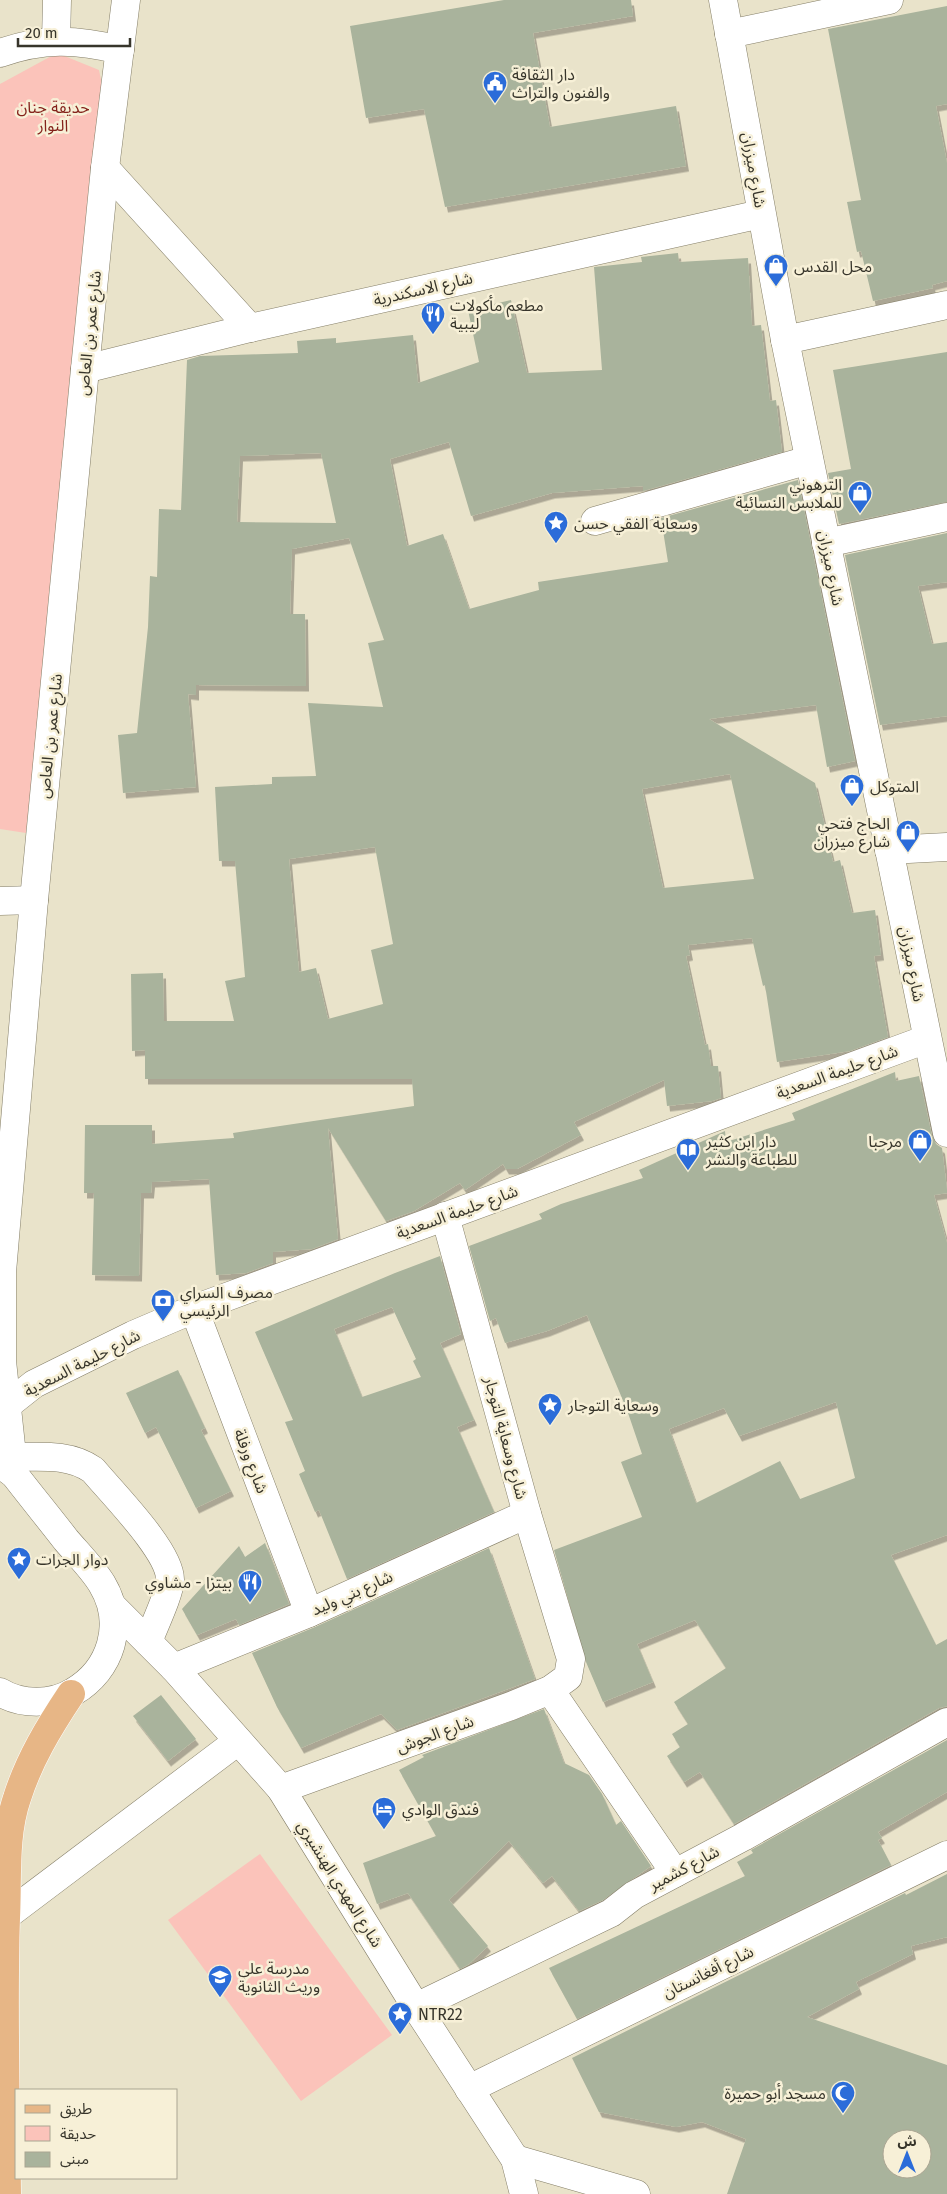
<svg xmlns="http://www.w3.org/2000/svg" width="947" height="2194" viewBox="0 0 947 2194" font-family="'Fira Sans','Noto Sans Arabic',sans-serif">
	<style>
		.green { fill: #fbc3ba }
		.building { fill: #a9b39c; fill-rule: evenodd; filter: url(#shadow) }
		.lines { fill: none; stroke-linecap: round; stroke-linejoin: round }
		.minor-casing { stroke: #847e67; stroke-width: 29 }
		.major-casing { stroke: #fff; stroke-width: 29 }
		.minor { stroke: #fff; stroke-width: 28 }
		.major { stroke: #e7b686; stroke-width: 28 }
		.labels { text-anchor: middle; dominant-baseline: central; stroke-width: 5; stroke-linejoin: round; paint-order: stroke }
		.poi-label { font-size: 16px; fill: #37352b; stroke: #f7f0d7; text-anchor: start }
		.park-label { font-size: 16px; fill: #84221b; stroke: #f7f0d7 }
		.street-label { font-size: 16px; fill: #37352b; stroke: #f7f0d7 }
	</style>
	<defs>
		<filter id="shadow"><feDropShadow dx="3" dy="5.5" stdDeviation="0" flood-color="#0004"/></filter>
	</defs>
	<rect width="100%" height="100%" fill="#e9e3ca"/>
	<g class="green">
		<polygon points="57,53 99,70 107,109 26,833 0,829 0,84"/>
		<polygon points="260,1854 392,2035 301,2101 168,1920"/>
	</g>
	<g class="building">
		<polygon points="504,0 631,0 633,16 533,33 550,127 676,106 686,166 445,207 424,109 366,118 350,26"/>
		<polygon points="947,6 947,104 936,106 947,163 947,281 932,285 933,288 873,301 861,251 857,252 847,202 861,200 828,29"/>
		<path d="M 678,253 L 679,262 L 748,258 L 752,326 L 761,325 L 770,401 L 776,400 L 782,452 L 643,491 L 643,486 L 552,493 L 471,516 L 449,442 L 390,459 L 407,546 L 443,534 L 469,609 L 539,590 L 538,582 L 668,562 L 661,518 L 798,480 L 855,761 L 827,767 L 816,705 L 709,719 L 815,783 L 833,862 L 840,860 L 852,913 L 875,910 L 881,955 L 874,956 L 888,1037 L 850,1051 L 777,1062 L 765,985 L 763,986 L 752,938 L 688,945 L 690,955 L 686,956 L 705,1045 L 708,1044 L 711,1066 L 718,1066 L 721,1098 L 712,1101 L 667,1106 L 664,1080 L 574,1122 L 581,1135 L 517,1169 L 506,1169 L 503,1164 L 465,1190 L 460,1183 L 414,1211 L 386,1221 L 328,1128 L 338,1239 L 312,1249 L 273,1252 L 273,1263 L 246,1273 L 216,1275 L 209,1179 L 152,1182 L 151,1193 L 141,1193 L 139,1276 L 92,1275 L 94,1193 L 84,1193 L 85,1125 L 152,1125 L 152,1144 L 234,1138 L 233,1133 L 414,1106 L 412,1079 L 145,1079 L 145,1050 L 132,1051 L 131,974 L 163,973 L 164,1021 L 234,1021 L 225,981 L 245,977 L 235,861 L 219,861 L 215,787 L 272,784 L 272,777 L 316,776 L 308,703 L 383,707 L 368,643 L 384,640 L 349,538 L 292,549 L 290,614 L 305,614 L 306,686 L 196,685 L 196,695 L 188,694 L 196,787 L 123,793 L 118,735 L 137,733 L 148,627 L 150,576 L 157,577 L 159,509 L 181,510 L 187,360 L 200,356 L 298,353 L 297,341 L 336,338 L 336,343 L 413,335 L 418,383 L 479,362 L 468,310 L 511,300 L 527,373 L 602,370 L 594,267 L 642,262 L 641,257 ZM 321,453 L 336,523 L 237,522 L 240,456 ZM 730,774 L 754,879 L 663,888 L 642,789 ZM 375,847 L 393,944 L 371,950 L 383,1004 L 328,1019 L 316,968 L 299,972 L 289,859 Z"/>
		<polygon points="947,352 947,502 839,524 828,473 851,469 833,370"/>
		<polygon points="947,533 947,582 918,586 932,644 947,642 947,716 880,725 845,555"/>
		<path d="M 895,1072 L 896,1081 L 919,1076 L 932,1136 L 936,1144 L 942,1148 L 947,1190 L 947,1193 L 934,1195 L 947,1243 L 947,1535 L 891,1555 L 936,1645 L 947,1639 L 947,1706 L 939,1708 L 734,1824 L 700,1772 L 684,1782 L 667,1756 L 680,1747 L 672,1734 L 688,1724 L 674,1702 L 726,1668 L 695,1620 L 637,1644 L 653,1682 L 603,1702 L 586,1662 L 554,1550 L 642,1517 L 621,1462 L 642,1454 L 627,1410 L 587,1315 L 547,1331 L 505,1343 L 496,1318 L 490,1321 L 469,1246 L 542,1219 L 539,1214 L 561,1204 L 643,1178 L 639,1170 L 725,1131 L 726,1142 L 795,1120 L 792,1113 ZM 836,1402 L 855,1478 L 800,1499 L 780,1461 L 696,1503 L 669,1429 L 724,1408 L 739,1436 Z"/>
		<path d="M 440,1256 L 461,1334 L 440,1343 L 474,1420 L 457,1427 L 494,1512 L 347,1579 L 319,1510 L 315,1512 L 299,1474 L 305,1471 L 285,1422 L 293,1420 L 255,1332 L 395,1273 ZM 392,1307 L 416,1359 L 413,1361 L 421,1377 L 362,1397 L 334,1329 Z"/>
		<polygon points="178,1370 205,1428 201,1430 231,1491 196,1508 156,1427 145,1433 126,1393"/>
		<polygon points="265,1543 289,1604 239,1625 236,1619 197,1635 182,1609 239,1546 245,1557"/>
		<polygon points="489,1548 535,1679 397,1730 381,1714 301,1748 277,1707 252,1653 315,1627"/>
		<polygon points="161,1695 196,1739 168,1761 133,1716"/>
		<polygon points="544,1709 564,1763 589,1775 602,1794 616,1825 621,1821 651,1866 603,1900 579,1911 552,1876 543,1883 509,1841 449,1900 488,1946 469,1964 460,1969 408,1893 377,1904 363,1863 436,1836 399,1770 424,1757 422,1755"/>
		<polygon points="947,1740 947,1792 878,1832 882,1838 878,1840 891,1865 577,2019 549,1968 745,1876 737,1862 753,1853 751,1850"/>
		<path d="M 947,1874 L 947,1937 L 911,1946 L 913,1954 L 856,1982 L 859,1989 L 807,2017 L 947,2065 L 947,2194 L 727,2194 L 746,2139 L 702,2122 L 676,2127 L 599,2112 L 572,2058 L 905,1893 L 906,1895 ZM 892,2139 L 922,2139 L 922,2169 L 892,2169 Z"/>
	</g>
	<g class="lines">
		<defs>
			<g id="minor">
				<polyline points="723,0 785,340 947,1133"/>
				<polyline points="729,34 889,0"/>
				<polyline points="56,41 57,0"/>
				<path d="M 0,53 C 43,38 76,39 120,50"/>
				<polyline points="105,168 250,328"/>
				<polyline points="785,340 947,305"/>
				<polyline points="85,369 250,328 761,214"/>
				<polyline points="595,521 809,460"/>
				<polyline points="826,543 947,517"/>
				<polyline points="889,850 947,847"/>
				<polyline points="0,901 34,900"/>
				<polyline points="194,1309 309,1613"/>
				<polyline points="0,1411 34,1384 133,1335 194,1309 927,1039"/>
				<path d="M 11,1457 C 40,1457 69,1453 93,1470 C 112,1493 171,1552 170,1580 C 170,1593 153,1628 148,1642"/>
				<path d="M 0,1464 L 14,1474 C 31,1496 49,1518 66,1540 C 78,1554 93,1569 102,1584 C 126,1624 111,1670 73,1692 C 52,1705 21,1705 0,1692"/>
				<polyline points="14,1474 2,1361 2,1272 34,900 85,369 105,168 126,0"/>
				<polyline points="112,1606 174,1668 281,1789 416,2007 515,2159 524,2194"/>
				<polyline points="174,1668 309,1613 527,1514"/>
				<polyline points="550,1690 675,1873"/>
				<polyline points="281,1789 511,1706 550,1690 568,1677 571,1659 527,1514 445,1216"/>
				<polyline points="6,1916 238,1741"/>
				<polyline points="416,2007 611,1913 634,1895 743,1837 947,1722"/>
				<polyline points="469,2089 947,1855"/>
				<polyline points="515,2159 636,2194"/>
			</g>
			<path id="major" d="M 7,2194 C 6,2102 3,2010 6,1918 C 8,1878 4,1836 17,1798 C 29,1760 49,1727 71,1694"/>
		</defs>
		<use href="#minor" class="minor-casing"/>
		<use href="#major" class="major-casing"/>
		<use href="#minor" class="minor"/>
		<use href="#major" class="major"/>
	</g>
	<defs>
		<symbol id="civic-pin" viewBox="-11 -11 22 30"><path d="M0 17L-7.5 6A9.5 9.5 0 1 1 7.5 6Z" fill="#2b6cd9" stroke="#f7f0d7"/><path d="M-.6-6.5H3V-4.5H.6V-3L4-1V1h2V6H-6V1h2V-1L-.6-3ZM-1.2 2.5V6h2.4V2.5Z" fill="#fff"/></symbol>
		<symbol id="shop-pin" viewBox="-11 -11 22 30"><path d="M0 17L-7.5 6A9.5 9.5 0 1 1 7.5 6Z" fill="#2b6cd9" stroke="#f7f0d7"/><path d="M-5-2.5h2.3a2.7 3.5 0 0 1 5.4 0H5L5.5 6h-11ZM-1.5-2.5h3a1.5 2.3 0 0 0-3 0Z" fill="#fff"/></symbol>
		<symbol id="restaurant-pin" viewBox="-11 -11 22 30"><path d="M0 17L-7.5 6A9.5 9.5 0 1 1 7.5 6Z" fill="#2b6cd9" stroke="#f7f0d7"/><path d="M-5-6h1v4h1v-4h1v4h1v-4h1v5L-1.5 .5V6h-2V.5L-5-1ZM5-6V6H3V1.5H1.5Q1.5-4 5-6Z" fill="#fff"/></symbol>
		<symbol id="sight-pin" viewBox="-11 -11 22 30"><path d="M0 17L-7.5 6A9.5 9.5 0 1 1 7.5 6Z" fill="#2b6cd9" stroke="#f7f0d7"/><path d="M0-6L1.8-2.2L6-1.7L2.9 1.2L3.7 5.4L0 3.3L-3.7 5.4L-2.9 1.2L-6-1.7L-1.8-2.2Z" fill="#fff"/></symbol>
		<symbol id="library-pin" viewBox="-11 -11 22 30"><path d="M0 17L-7.5 6A9.5 9.5 0 1 1 7.5 6Z" fill="#2b6cd9" stroke="#f7f0d7"/><path d="M-6-4Q-3-5.5-.7-3.5V5Q-3 3-6 4ZM6-4Q3-5.5 .7-3.5V5Q3 3 6 4Z" fill="#fff"/></symbol>
		<symbol id="bank-pin" viewBox="-11 -11 22 30"><path d="M0 17L-7.5 6A9.5 9.5 0 1 1 7.5 6Z" fill="#2b6cd9" stroke="#f7f0d7"/><path d="M-6-4H6V4H-6ZM0-2.3a2.3 2.3 0 1 0 0 4.6a2.3 2.3 0 1 0 0-4.6Z" fill="#fff"/></symbol>
		<symbol id="hotel-pin" viewBox="-11 -11 22 30"><path d="M0 17L-7.5 6A9.5 9.5 0 1 1 7.5 6Z" fill="#2b6cd9" stroke="#f7f0d7"/><path d="M-6-4.5h1.5V1H6V5H4.5V3h-9V5H-6ZM-4 0a1.8 1.8 0 1 1 3.6 0ZM.5 0V-2.5h3Q6-2.5 6 0Z" fill="#fff"/></symbol>
		<symbol id="school-pin" viewBox="-11 -11 22 30"><path d="M0 17L-7.5 6A9.5 9.5 0 1 1 7.5 6Z" fill="#2b6cd9" stroke="#f7f0d7"/><path d="M0-5L7-2L0 1L-7-2ZM-4 1L0 2.5L4 1V4Q0 6-4 4Z" fill="#fff"/></symbol>
		<symbol id="mosque-pin" viewBox="-11 -11 22 30"><path d="M0 17L-7.5 6A9.5 9.5 0 1 1 7.5 6Z" fill="#2b6cd9" stroke="#f7f0d7"/><path d="M3.5-4.9A6 6 0 1 0 3.5 4.9A5 5 0 1 1 3.5-4.9Z" fill="#fff"/></symbol>
	</defs>
	<g fill-rule="evenodd">
		<use href="#civic-pin" x="481" y="69" width="28" height="38"/>
		<use href="#shop-pin" x="762" y="252" width="28" height="38"/>
		<use href="#restaurant-pin" x="419" y="300" width="28" height="38"/>
		<use href="#shop-pin" x="846" y="479" width="28" height="38"/>
		<use href="#sight-pin" x="542" y="509" width="28" height="38"/>
		<use href="#shop-pin" x="838" y="772" width="28" height="38"/>
		<use href="#shop-pin" x="894" y="818" width="28" height="38"/>
		<use href="#shop-pin" x="906" y="1127" width="28" height="38"/>
		<use href="#library-pin" x="674" y="1136" width="28" height="38"/>
		<use href="#bank-pin" x="149" y="1287" width="28" height="38"/>
		<use href="#sight-pin" x="536" y="1391" width="28" height="38"/>
		<use href="#sight-pin" x="5" y="1545" width="28" height="38"/>
		<use href="#restaurant-pin" x="236" y="1568" width="28" height="38"/>
		<use href="#hotel-pin" x="370" y="1795" width="28" height="38"/>
		<use href="#school-pin" x="206" y="1963" width="28" height="38"/>
		<use href="#sight-pin" x="386" y="2000" width="28" height="38"/>
		<use href="#mosque-pin" x="829" y="2079" width="28" height="38"/>
	</g>
	<g class="labels">
		<g class="poi-label">
			<text x="512" y="74">دار الثقافة<tspan x="512" dy="18">والفنون والتراث</tspan></text>
			<text x="794" y="266">محل القدس</text>
			<text x="450" y="305">مطعم مأكولات<tspan x="450" dy="18">ليبية</tspan></text>
			<text x="842" y="484" text-anchor="end">الترهوني<tspan x="842" dy="18">للملابس النسائية</tspan></text>
			<text x="574" y="523">وسعاية الفقي حسن</text>
			<text x="870" y="786">المتوكل</text>
			<text x="890" y="823" text-anchor="end">الحاج فتحي<tspan x="890" dy="18">شارع ميزران</tspan></text>
			<text x="706" y="1141">دار ابن كثير<tspan x="706" dy="18">للطباعة والنشر</tspan></text>
			<text x="902" y="1141" text-anchor="end">مرحبا</text>
			<text x="180" y="1292">مصرف السراي<tspan x="180" dy="18">الرئيسي</tspan></text>
			<text x="568" y="1405">وسعاية التوجار</text>
			<text x="36" y="1559">دوار الجرات</text>
			<text x="232" y="1582" text-anchor="end">بيتزا - مشاوي</text>
			<text x="402" y="1809">فندق الوادي</text>
			<text x="238" y="1968">مدرسة علي<tspan x="238" dy="18">وريث الثانوية</tspan></text>
			<text x="418" y="2014">NTR22</text>
			<text x="826" y="2093" text-anchor="end">مسجد أبو حميرة</text>
		</g>
		<g class="park-label">
			<text x="53" y="107">حديقة جنان<tspan x="53" dy="18">النوار</tspan></text>
		</g>
		<g class="street-label">
			<text transform="translate(754 170) rotate(80)">شارع ميزران</text>
			<text transform="translate(423 289) rotate(-13)">شارع الاسكندرية</text>
			<text transform="translate(89 333) rotate(-84)">شارع عمر بن العاص</text>
			<text transform="translate(831 568) rotate(79)">شارع ميزران</text>
			<text transform="translate(50 736) rotate(-84)">شارع عمر بن العاص</text>
			<text transform="translate(912 964) rotate(79)">شارع ميزران</text>
			<text transform="translate(837 1072) rotate(-20)">شارع حليمة السعدية</text>
			<text transform="translate(457 1212) rotate(-20)">شارع حليمة السعدية</text>
			<text transform="translate(82 1363) rotate(-27)">شارع حليمة السعدية</text>
			<text transform="translate(506 1438) rotate(75)">شارع وسعاية التوجار</text>
			<text transform="translate(251 1461) rotate(69)">شارع ورفلة</text>
			<text transform="translate(352 1593) rotate(-24)">شارع بني وليد</text>
			<text transform="translate(435 1734) rotate(-20)">شارع الجوش</text>
			<text transform="translate(684 1868) rotate(-28)">شارع كشمير</text>
			<text transform="translate(340 1884) rotate(58)">شارع المهدي الهنشيري</text>
			<text transform="translate(708 1972) rotate(-26)">شارع أفغانستان</text>
		</g>
	</g>
	<rect x="15" y="2089" width="162" height="90" fill="#f7f0d7" stroke="#aaa592"/>
	<rect x="25" y="2105" width="25" height="8" fill="#e7b686" stroke="#aaa592"/>
	<text x="60" y="2114" font-size="15" fill="#37352b">طريق</text>
	<rect x="25" y="2126" width="25" height="15" fill="#fbc3ba" stroke="#aaa592"/>
	<text x="60" y="2139" font-size="15" fill="#37352b">حديقة</text>
	<rect x="25" y="2152" width="25" height="15" fill="#a9b39c" stroke="#aaa592"/>
	<text x="60" y="2164" font-size="15" fill="#37352b">مبنى</text>
	<g transform="translate(907 2154)"><circle r="24" fill="#f7f0d7" stroke="#aaa592"/>
	<path d="M0-4L9 19L0 12L-9 19Z" fill="#2b6cd9"/>
	<text y="-8" font-size="14" font-weight="bold" text-anchor="middle" fill="#37352b">ش</text>
	</g>
	<path d="M18 38v8h112v-8" fill="none" stroke="#37352b" stroke-width="2.5"/>
	<text x="25" y="38" font-size="15" fill="#37352b" stroke="#f7f0d7" stroke-width="4" paint-order="stroke">20 m</text>
</svg>
